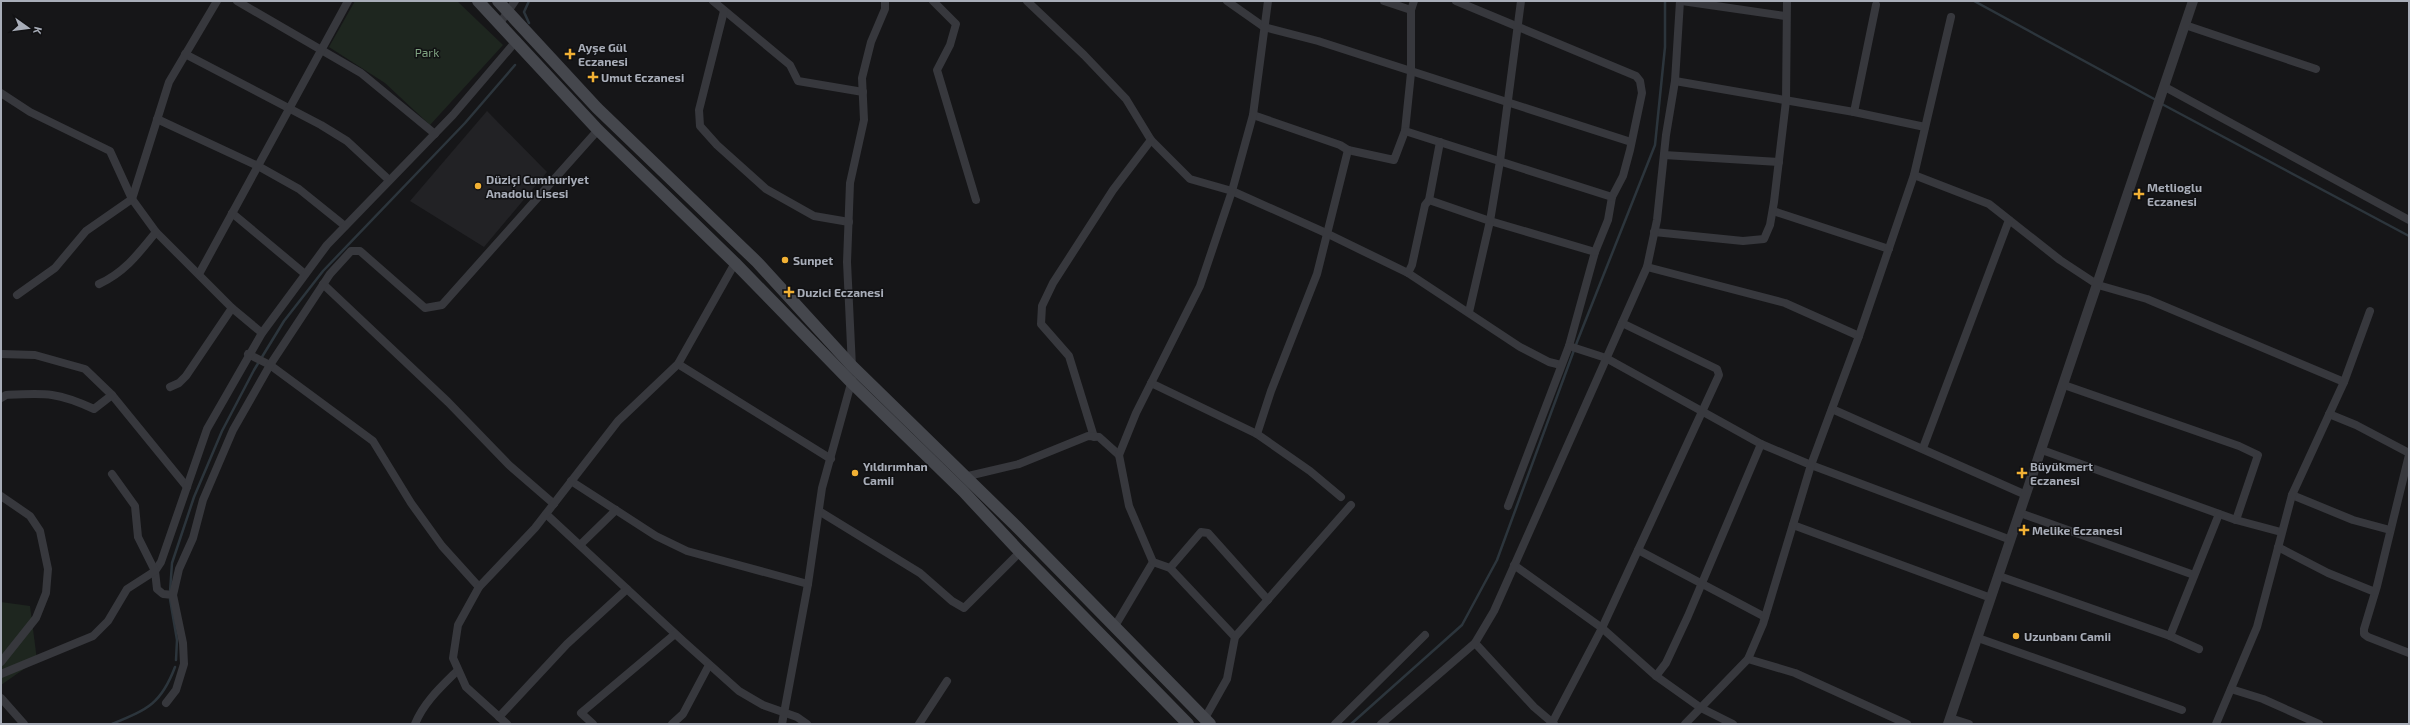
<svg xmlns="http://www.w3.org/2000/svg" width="2410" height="725" viewBox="0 0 2410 725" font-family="'Exo 2',sans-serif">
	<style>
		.built { fill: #222225 }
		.green { fill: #1e261f }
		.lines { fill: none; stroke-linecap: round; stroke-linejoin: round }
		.stream { stroke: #2c353c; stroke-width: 2.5 }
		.minor { stroke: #37383d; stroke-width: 8 }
		.tertiary { stroke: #37383d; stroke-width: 10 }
		.secondary { stroke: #45474d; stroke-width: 12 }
		.poi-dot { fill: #f2b134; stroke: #111113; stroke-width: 1.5 }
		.labels { text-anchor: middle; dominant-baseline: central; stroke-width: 3; stroke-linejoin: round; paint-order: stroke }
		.poi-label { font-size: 12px; font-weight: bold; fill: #a8adb8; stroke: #111113; text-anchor: start }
		.park-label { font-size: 12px; fill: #7fa381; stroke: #111113 }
	</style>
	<rect width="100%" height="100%" fill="#161618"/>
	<polygon class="built" points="487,111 547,172 484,247 410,201"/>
	<g class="green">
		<polygon points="355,1 457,1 503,45 430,125 385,83 329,47"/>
		<polygon points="1,602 30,606 37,660 1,685"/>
	</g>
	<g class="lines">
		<g class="stream">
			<polyline points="1974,1 2156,100"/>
			<polyline points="529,23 524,12 529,1"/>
			<polyline points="2160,103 2409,236"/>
			<polyline points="170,592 172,563 194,497 222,431 254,370 284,321 323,271 465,123 515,65"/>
			<polyline points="170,599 177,640 176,660"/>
			<path d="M 112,724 C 148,709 161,704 175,667"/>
			<polyline points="1351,724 1462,625 1497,560 1577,342 1655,145 1665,47 1665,1"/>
		</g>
		<g class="minor">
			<polyline points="237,1 361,73 435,134"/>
			<polyline points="713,1 790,65 798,81 863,92"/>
			<polyline points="933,1 956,24 950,45 937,70 976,200"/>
			<polyline points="1027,1 1084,55 1126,99 1151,140 1190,179 1232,191 1326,233 1408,273 1520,347 1549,362 1561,365"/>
			<polyline points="1227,1 1264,27 1318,41 1631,142"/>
			<polyline points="1384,1 1411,10"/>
			<polyline points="1456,1 1636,76 1640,81 1642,93 1630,150 1623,176 1612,197 1608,220 1595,252 1569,346 1508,506"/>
			<polyline points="1682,1 1785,16"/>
			<polyline points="724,11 699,110 700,126 717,145 766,189 814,216 849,222"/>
			<polyline points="500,23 515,1"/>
			<polyline points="2185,25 2316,69"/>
			<polyline points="185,54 321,125 347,141 389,180"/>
			<polyline points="1675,81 1854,112 1925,127"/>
			<polyline points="2165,87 2409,220"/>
			<polyline points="1,93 30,112 110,151 132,199 156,232 232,308 262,333"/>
			<polyline points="1854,112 1876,5"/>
			<polyline points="1253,115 1340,145 1348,150 1394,160 1405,131 1411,73 1411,10 1414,1"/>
			<polyline points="157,119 258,166 299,189 345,226"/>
			<polyline points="1405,131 1612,197"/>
			<polyline points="1664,155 1779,162"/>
			<polyline points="1914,175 1989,204 2060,260 2098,285 2147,299 2344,382"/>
			<polyline points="1429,200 1490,221 1595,252"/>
			<polyline points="1773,211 1889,249"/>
			<polyline points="232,213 305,274"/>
			<polyline points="1654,232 1743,241 1764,239 1770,225 1774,202 1786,101 1787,1"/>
			<polyline points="1647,267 1785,303 1859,336"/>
			<polyline points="1408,273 1412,265 1425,205 1429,200 1440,142"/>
			<polyline points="199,274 348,1"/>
			<path d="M 99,284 C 125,272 139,253 156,232"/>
			<polyline points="323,284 448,402 509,465 554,504"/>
			<polyline points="17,295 55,268 86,231 132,199 169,82 217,1"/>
			<polyline points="1469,312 1490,221 1500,161 1521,1"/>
			<polyline points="1569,346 1606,358 1761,444 1811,465 2011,540"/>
			<polyline points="1,354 35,355 85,369 112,395 187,487"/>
			<polyline points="248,354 270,365 373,441 411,503 442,546 479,587"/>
			<polyline points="678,364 831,459"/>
			<polyline points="852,367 847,262 850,183 864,120 862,78 871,42 885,9 885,1"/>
			<polyline points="1151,383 1257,434 1310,471 1341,497"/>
			<polyline points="2064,385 2239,446 2258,455 2236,520"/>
			<polyline points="170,387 179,383 186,376 232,308"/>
			<path d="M 1,398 L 6,395 C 46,393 57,392 94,409 L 112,395"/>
			<polyline points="1832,409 2026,495"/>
			<polyline points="2329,414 2356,425 2409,453"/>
			<polyline points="1257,434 1271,391 1317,274 1348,150"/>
			<polyline points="1094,437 1069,356 1041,324 1042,306 1053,283 1113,190 1151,140"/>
			<polyline points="1923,448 2009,220"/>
			<polyline points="2042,450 2236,520 2281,532"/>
			<polyline points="2409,455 2377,586 2364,629 2364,634 2368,637 2409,653"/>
			<polyline points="964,477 1019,464 1088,436 1099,437 1119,455"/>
			<polyline points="571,481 656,536 687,551 808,584"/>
			<polyline points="2292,495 2353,520 2390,530"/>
			<polyline points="1,496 30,516 40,531 48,569 46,593 36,618 1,662"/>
			<polyline points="819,511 920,573 952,601 964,608 1020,552"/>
			<polyline points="2020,513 2194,575"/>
			<polyline points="546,514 683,641 739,691 763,705 797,717 807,724"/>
			<polyline points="1793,525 1991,598"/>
			<polyline points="580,545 616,510"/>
			<polyline points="2278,547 2328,573 2375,592"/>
			<polyline points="1638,550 1765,617"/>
			<polyline points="1514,565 1602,628 1656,676 1701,708 1733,724"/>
			<polyline points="1170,568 1201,532 1208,533 1268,600"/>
			<polyline points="1999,576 2170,636 2199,649"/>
			<polyline points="173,595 163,594 157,589 155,571 161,562 207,429 262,333 327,245 453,115 517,40"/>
			<polyline points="1115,626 1153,562"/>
			<polyline points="2170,636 2219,514"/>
			<polyline points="1235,637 1170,568 1153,562 1129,506 1119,455 1136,413 1200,286 1232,191 1253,115 1268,1"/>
			<polyline points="1978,638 2182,710"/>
			<polyline points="1475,643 1534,707 1554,724"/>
			<polyline points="1748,659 1795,673 1907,724"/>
			<polyline points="1,674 93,636 108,621 127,589 155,571 138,537 135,506 112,474"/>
			<polyline points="1656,676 1666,663 1688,616 1761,444"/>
			<polyline points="2231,689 2263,699 2319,724"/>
			<polyline points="1,698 24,724"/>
			<polyline points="166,703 176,690 184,664 183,643 173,595 179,569 193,538 203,500 233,430 270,365 330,274 351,251 360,251 425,308 442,305 598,130"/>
			<polyline points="499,717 567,644 627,589"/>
			<polyline points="1205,718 1227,679 1235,637 1351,505"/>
			<polyline points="1950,718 1969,724"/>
			<polyline points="1552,723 1602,628 1719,375 1717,369 1622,323"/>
			<path d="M 415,724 C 424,702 441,687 458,670"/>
			<polyline points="507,724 466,687 453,658 458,625 479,587 535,528 618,421 678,364 735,263"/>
			<polyline points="593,724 581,713 675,634"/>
			<polyline points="672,724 683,714 709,665"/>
			<polyline points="782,724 808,584 822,488 852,380"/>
			<polyline points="919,724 947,681"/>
			<polyline points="1335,724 1425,635"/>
			<polyline points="1381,724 1475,643 1494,611 1647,267 1657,220 1666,135 1675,81 1680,1"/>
			<polyline points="1685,724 1748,659 1763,624 1811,465 1859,336 1914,175 1951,17"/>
			<polyline points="2216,724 2257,627 2292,495 2344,382 2370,311"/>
		</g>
		<polyline class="tertiary" points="1948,724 2193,1"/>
		<g class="secondary">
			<polyline points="478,1 598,130 735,263 853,384 963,491 1020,552 1188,724"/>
			<polyline points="498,1 597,108 757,262 852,366 1016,526 1210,724"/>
		</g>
	</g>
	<g class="poi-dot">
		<path d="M568 48h4v4h4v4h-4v4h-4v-4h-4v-4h4z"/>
		<path d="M591 71h4v4h4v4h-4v4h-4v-4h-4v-4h4z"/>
		<circle cx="478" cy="186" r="4"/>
		<path d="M2137 188h4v4h4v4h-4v4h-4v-4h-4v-4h4z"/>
		<circle cx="785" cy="260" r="4"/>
		<path d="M787 286h4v4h4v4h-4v4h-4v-4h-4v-4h4z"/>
		<circle cx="855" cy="473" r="4"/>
		<path d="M2020 467h4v4h4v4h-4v4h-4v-4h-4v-4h4z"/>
		<path d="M2022 524h4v4h4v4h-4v4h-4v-4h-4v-4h4z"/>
		<circle cx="2016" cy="636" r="4"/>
	</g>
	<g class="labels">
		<g class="poi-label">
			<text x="578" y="47">Ayşe Gül<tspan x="578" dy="14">Eczanesi</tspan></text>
			<text x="601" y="77">Umut Eczanesi</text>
			<text x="486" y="179">Düziçi Cumhuriyet<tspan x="486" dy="14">Anadolu Lisesi</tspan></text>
			<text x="2147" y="187">Metlioglu<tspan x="2147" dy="14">Eczanesi</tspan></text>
			<text x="793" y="260">Sunpet</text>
			<text x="797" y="292">Duzici Eczanesi</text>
			<text x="863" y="466">Yıldırımhan<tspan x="863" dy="14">Camii</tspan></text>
			<text x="2030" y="466">Büyükmert<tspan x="2030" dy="14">Eczanesi</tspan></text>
			<text x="2032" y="530">Melike Eczanesi</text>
			<text x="2024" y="636">Uzunbanı Camii</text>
		</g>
		<g class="park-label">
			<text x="427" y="52">Park</text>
		</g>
	</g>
	<rect width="2410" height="725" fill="none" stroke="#a8adb8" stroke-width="4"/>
	<g transform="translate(28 28) rotate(104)" stroke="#111113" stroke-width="3" paint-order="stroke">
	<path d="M0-3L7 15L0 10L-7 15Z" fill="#a8adb8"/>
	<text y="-6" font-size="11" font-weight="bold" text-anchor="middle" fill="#a8adb8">K</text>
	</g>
</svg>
